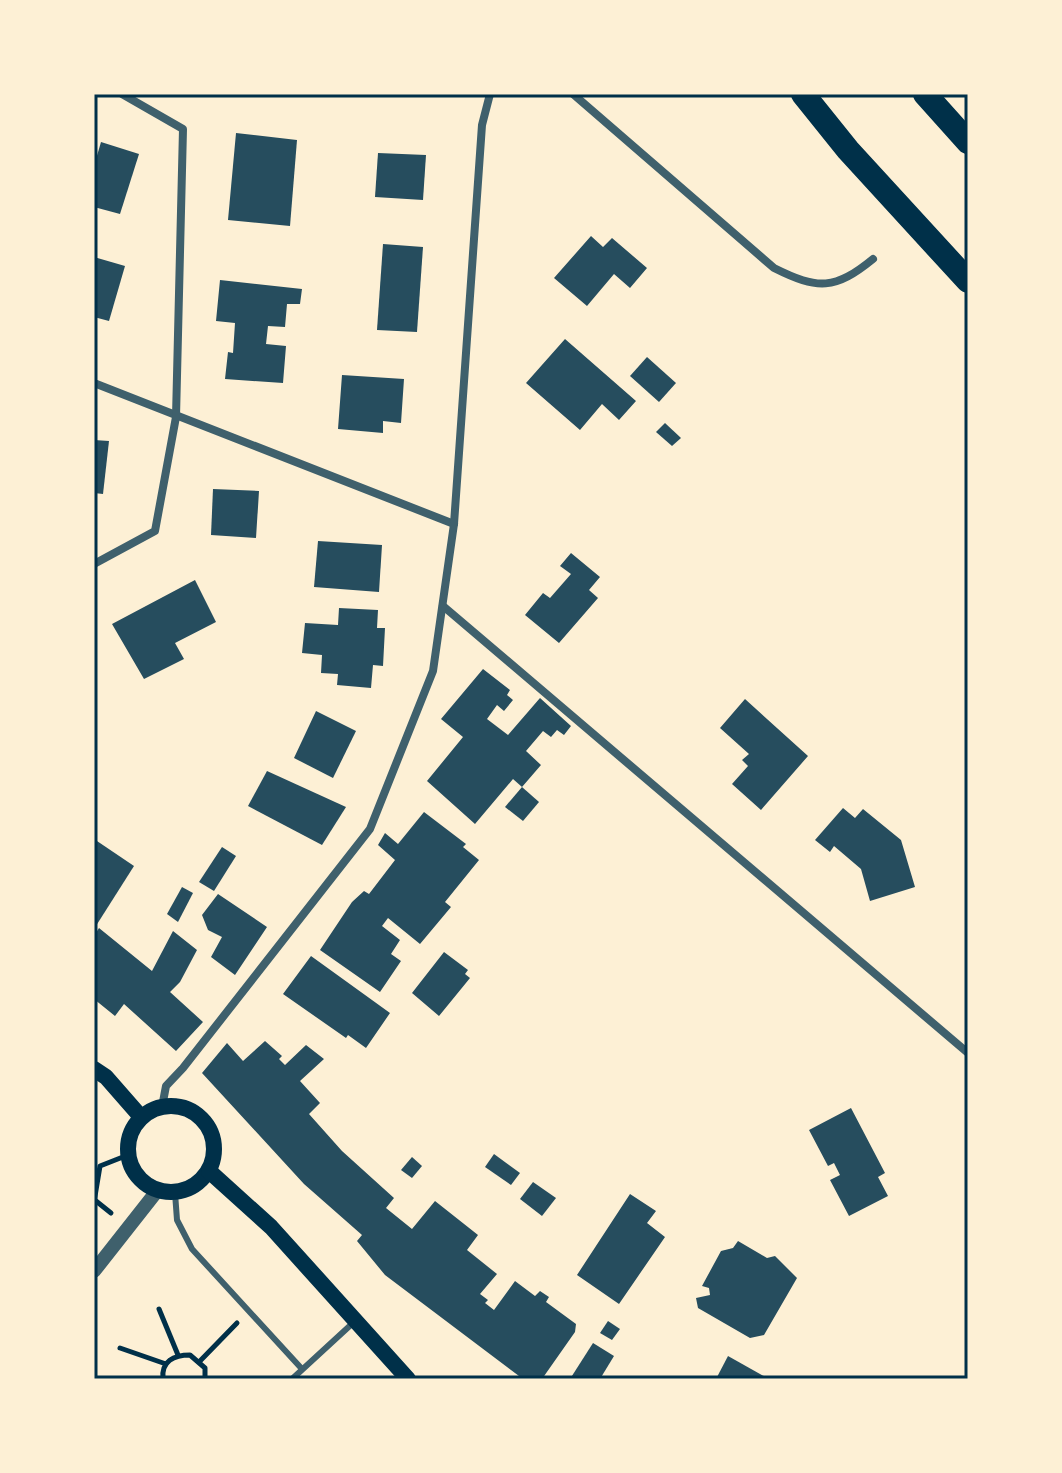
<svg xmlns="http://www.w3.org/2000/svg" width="1062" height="1473" viewBox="0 0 1062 1473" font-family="'Roboto Condensed',sans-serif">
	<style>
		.building { fill: #264d5e }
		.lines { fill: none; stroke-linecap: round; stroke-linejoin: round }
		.path { stroke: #003049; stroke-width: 5 }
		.service { stroke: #3f606c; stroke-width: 6 }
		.minor { stroke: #3f606c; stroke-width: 8 }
		.tertiary { stroke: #3f606c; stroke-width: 14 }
		.secondary { stroke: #003049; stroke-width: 16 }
		.motorway { stroke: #003049; stroke-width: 24 }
		.neatline { fill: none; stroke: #003049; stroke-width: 3 }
	</style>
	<rect width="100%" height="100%" fill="#fdf0d5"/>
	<g class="building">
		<polygon points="236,133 297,140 290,226 228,220"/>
		<polygon points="101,142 139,154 120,214 94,207 94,166"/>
		<polygon points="378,153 426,155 423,200 375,197"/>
		<polygon points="591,236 603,247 612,238 647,268 630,288 614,274 587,306 554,278"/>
		<polygon points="383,244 423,247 417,332 377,330"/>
		<polygon points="94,257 125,266 109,321 94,317"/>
		<polygon points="220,280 302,289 300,304 287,304 285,327 268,326 266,344 286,346 283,383 225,379 228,352 233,353 235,323 216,321"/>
		<polygon points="565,339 636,401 619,420 602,404 580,430 526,383"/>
		<polygon points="647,357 676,383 659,402 630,376"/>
		<polygon points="342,375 404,379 401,423 383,421 383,433 338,429"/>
		<polygon points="665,423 681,438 672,446 656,432"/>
		<polygon points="94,440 109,441 103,494 94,493"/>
		<polygon points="213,489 259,491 256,538 211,535"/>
		<polygon points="318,541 382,545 379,592 314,587"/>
		<polygon points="571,553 600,577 589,590 598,598 559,643 525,615 543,593 550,598 571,574 560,566"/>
		<polygon points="195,580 216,622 175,643 184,659 144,679 112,624"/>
		<polygon points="339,608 378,610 377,628 385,628 383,666 373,665 371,688 337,685 338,674 321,673 322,655 302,653 305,623 338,625"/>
		<polygon points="483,669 510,690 507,695 513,700 504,711 497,705 487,719 508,735 540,698 571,726 564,735 557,730 551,737 543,731 526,751 541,765 522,787 513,779 475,824 427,781 463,737 441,719"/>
		<polygon points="745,699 808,756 761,810 732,784 748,766 742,760 749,754 720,728"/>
		<polygon points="316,711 356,731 333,778 294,758"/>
		<polygon points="267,771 346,807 322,845 248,806"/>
		<polygon points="522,787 539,802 523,821 505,807"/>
		<polygon points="843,808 855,818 863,809 901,840 915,887 870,901 861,869 834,846 830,852 815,840"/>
		<polygon points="424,812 466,844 463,847 479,860 445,902 451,907 420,944 388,918 382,926 400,940 391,954 401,961 380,992 320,950 352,902 364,891 369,894 395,860 378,845 385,833 398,844"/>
		<polygon points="94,839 134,866 94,929"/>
		<polygon points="222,847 236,856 214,891 199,882"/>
		<polygon points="182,887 193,893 178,922 167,914"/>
		<polygon points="218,894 267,927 235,975 211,957 222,937 208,930 202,915"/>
		<polygon points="99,928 152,971 173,931 197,950 180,982 170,992 203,1022 176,1051 124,1004 115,1016 94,999 94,936"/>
		<polygon points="444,952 468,970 465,974 470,978 439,1016 412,993"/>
		<polygon points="311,956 390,1013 366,1048 348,1035 346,1038 283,994"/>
		<polygon points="265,1041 282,1056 279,1059 285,1065 306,1045 324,1059 300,1081 320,1103 309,1114 342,1151 394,1198 386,1208 412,1229 435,1201 478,1235 467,1250 497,1274 480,1294 488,1300 485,1303 494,1310 515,1281 535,1296 540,1291 549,1297 546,1302 576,1324 575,1332 542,1379 523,1379 385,1275 357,1241 362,1235 304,1184 202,1073 227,1043 243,1061"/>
		<polygon points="851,1108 885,1173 878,1177 888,1196 849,1216 830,1180 840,1175 834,1163 828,1166 809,1130"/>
		<polygon points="494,1154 520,1173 511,1185 485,1167"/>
		<polygon points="412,1157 422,1166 412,1178 401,1170"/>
		<polygon points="533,1182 556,1198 542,1216 520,1199"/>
		<polygon points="630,1194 656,1211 647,1223 665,1237 619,1304 577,1275"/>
		<polygon points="738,1241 767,1258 775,1256 797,1278 764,1335 750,1338 698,1308 696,1298 710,1295 709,1288 702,1286 721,1251 733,1248"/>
		<polygon points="608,1321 620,1329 612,1340 600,1333"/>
		<polygon points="593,1343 614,1356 600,1379 570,1379"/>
		<polygon points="728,1356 769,1379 716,1379"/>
	</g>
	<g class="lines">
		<g class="path">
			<polyline points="96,1201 111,1213"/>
			<polyline points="94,1202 100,1166 128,1155"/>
			<polyline points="159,1309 178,1355"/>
			<polyline points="120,1348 166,1364"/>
			<polyline points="200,1361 237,1323"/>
			<path d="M 163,1379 C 161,1361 174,1355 190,1355 L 205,1368 L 205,1379"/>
		</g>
		<g class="service">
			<polyline points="175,1193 177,1220 192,1249 302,1369"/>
			<polyline points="292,1379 354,1322"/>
		</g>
		<g class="minor">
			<path d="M 573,94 L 774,268 C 818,290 835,290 873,259"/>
			<polyline points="94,383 454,524"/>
			<polyline points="94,564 155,531 176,417 183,129 122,94"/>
			<polyline points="443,606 968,1053"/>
			<polyline points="162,1107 166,1086 183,1068 370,829 433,671 454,524 482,125 490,94"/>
		</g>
		<polyline class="tertiary" points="94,1271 157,1191"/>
		<g class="secondary">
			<polyline points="94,1069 106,1077 141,1117"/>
			<circle cx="171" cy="1149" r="43"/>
			<polyline points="209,1171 271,1227 408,1379"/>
		</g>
		<g class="motorway">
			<polyline points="803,94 848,150 968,281"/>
			<polyline points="925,94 968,142"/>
		</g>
	</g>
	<rect width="1062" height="1473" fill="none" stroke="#fdf0d5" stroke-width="192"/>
	<rect x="96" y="96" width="870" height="1281" class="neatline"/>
</svg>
